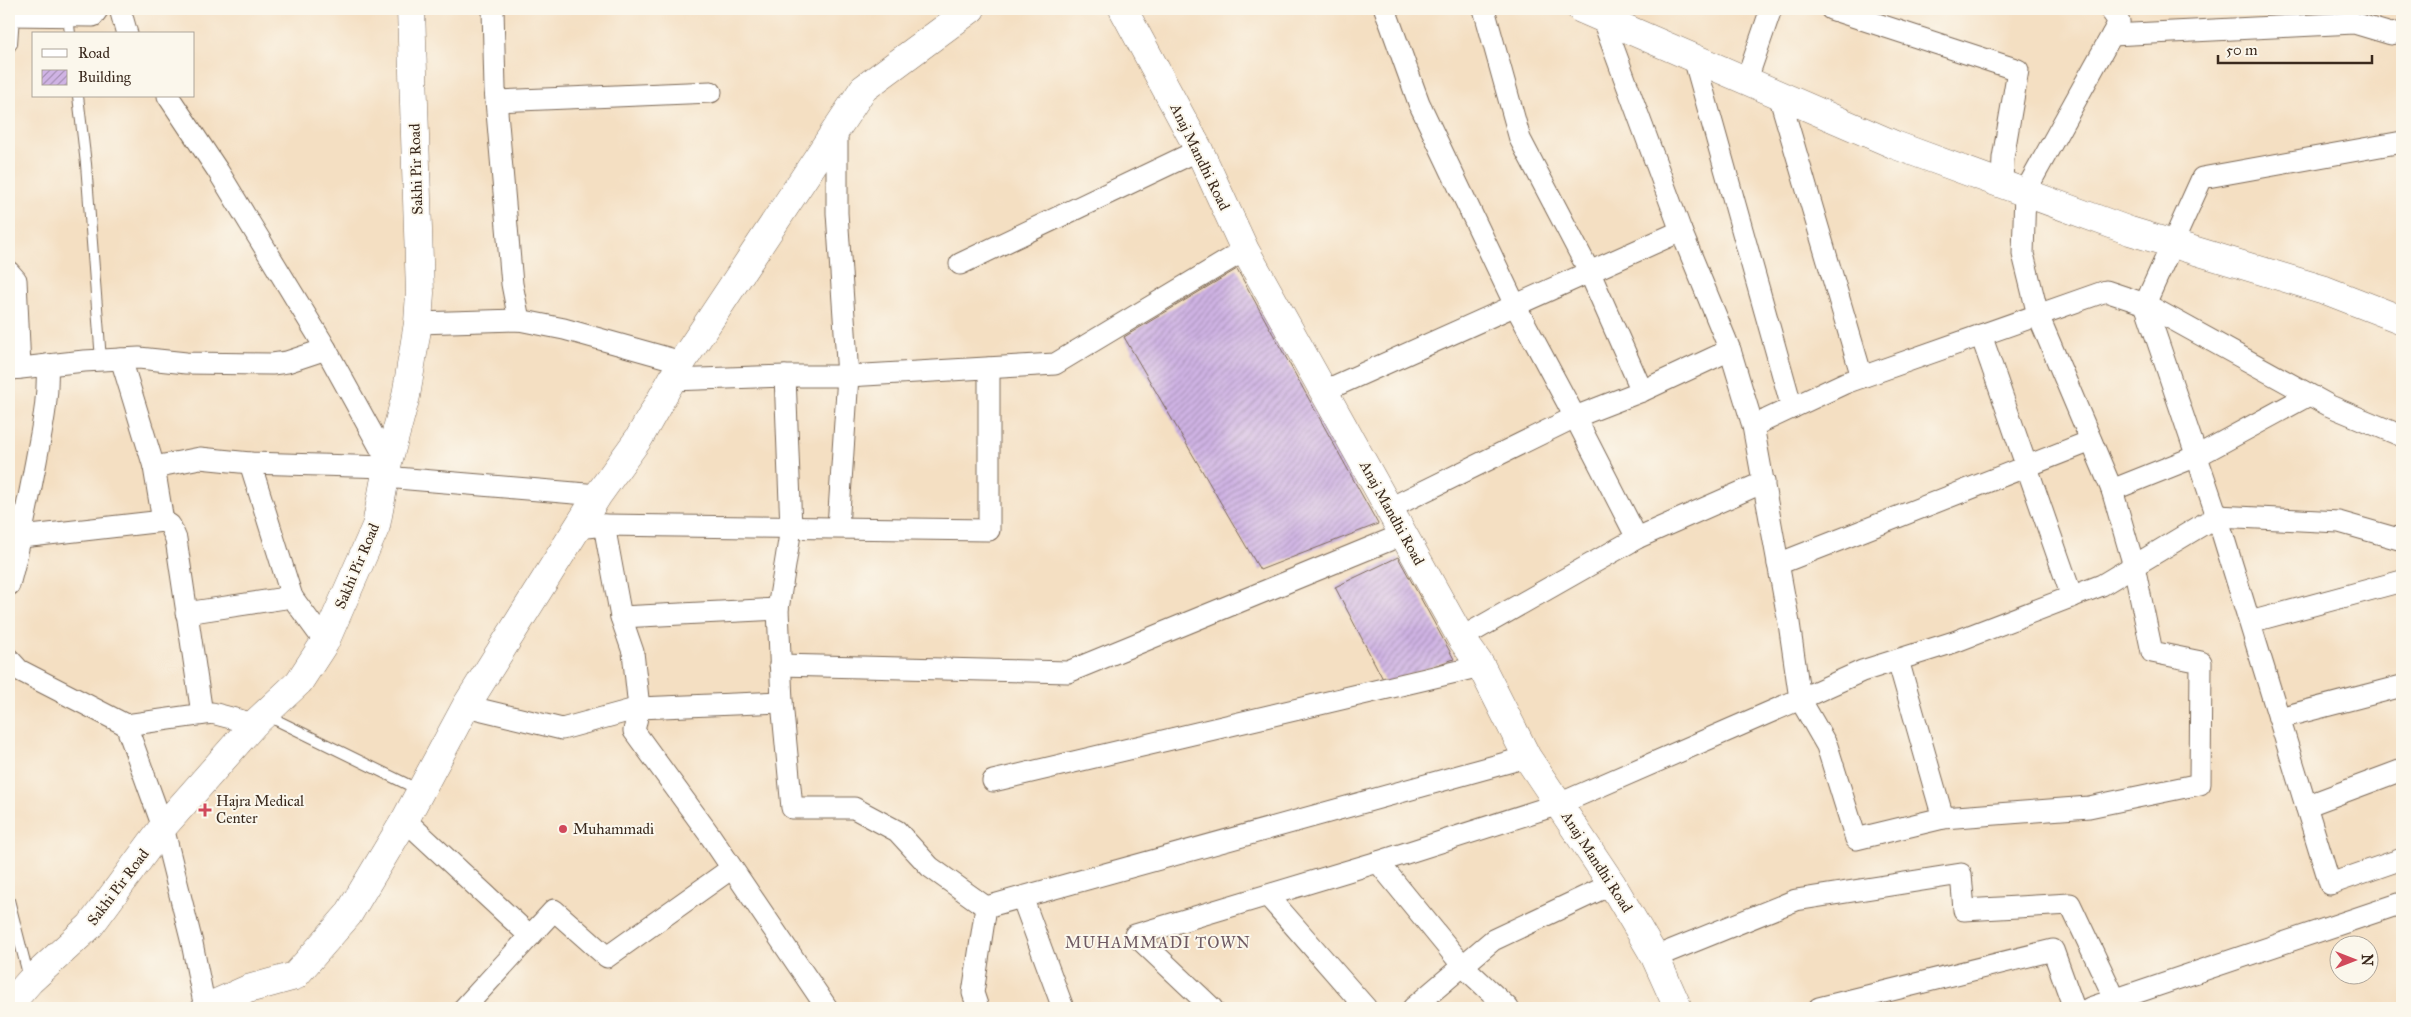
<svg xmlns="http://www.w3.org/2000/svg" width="2411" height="1017" viewBox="0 0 2411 1017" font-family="'IM FELL Great Primer',serif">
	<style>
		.building { fill: url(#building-hatch) }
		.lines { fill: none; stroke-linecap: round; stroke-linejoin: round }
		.lane-casing { stroke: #7c6957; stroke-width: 12 }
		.street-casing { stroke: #7c6957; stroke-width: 23 }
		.secondary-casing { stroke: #7c6957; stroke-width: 29 }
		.lane { stroke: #fff; stroke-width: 10 }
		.street { stroke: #fff; stroke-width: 21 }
		.secondary { stroke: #fff; stroke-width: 28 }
		.poi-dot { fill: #d1495b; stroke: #fbf7ec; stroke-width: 2 }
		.labels { text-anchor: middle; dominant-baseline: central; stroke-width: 4; stroke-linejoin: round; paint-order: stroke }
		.street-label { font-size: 15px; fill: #3b2a1e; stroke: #fbf7ec }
		.poi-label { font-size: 15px; fill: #3b2a1e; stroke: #fbf7ec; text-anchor: start }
		.neighbourhood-label { font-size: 16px; letter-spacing: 1px; fill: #6f5a63; stroke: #fbf7ec }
	</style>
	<defs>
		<pattern id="building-hatch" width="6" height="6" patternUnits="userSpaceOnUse" patternTransform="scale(1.25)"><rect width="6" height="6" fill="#cfb3e4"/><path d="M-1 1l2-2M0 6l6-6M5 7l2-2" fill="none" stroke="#a992b8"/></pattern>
	</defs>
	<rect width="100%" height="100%" fill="#fbf7ec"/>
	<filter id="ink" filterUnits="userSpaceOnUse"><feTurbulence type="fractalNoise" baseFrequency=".02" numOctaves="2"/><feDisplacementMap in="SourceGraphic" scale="10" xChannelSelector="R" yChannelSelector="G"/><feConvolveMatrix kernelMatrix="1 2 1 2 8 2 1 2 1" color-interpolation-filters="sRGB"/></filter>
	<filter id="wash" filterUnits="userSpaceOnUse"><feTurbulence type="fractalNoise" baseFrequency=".0096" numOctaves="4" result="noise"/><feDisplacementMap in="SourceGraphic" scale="20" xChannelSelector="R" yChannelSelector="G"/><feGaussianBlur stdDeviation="1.12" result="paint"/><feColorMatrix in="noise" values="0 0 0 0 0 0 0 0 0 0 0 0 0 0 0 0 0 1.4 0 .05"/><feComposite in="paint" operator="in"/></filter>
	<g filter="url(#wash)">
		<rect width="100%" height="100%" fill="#f4dfc2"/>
		<g id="blocks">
			<g class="building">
				<polygon points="1237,269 1378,524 1260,570 1124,337"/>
				<polygon points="1398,557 1454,659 1385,683 1335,587"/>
			</g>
		</g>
	</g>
	<g filter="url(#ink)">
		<use href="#blocks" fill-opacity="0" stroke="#7c6957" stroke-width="1"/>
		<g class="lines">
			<defs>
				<g id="lane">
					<polyline points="68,16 70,34"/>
					<polyline points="9,48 12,44 14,16"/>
					<polyline points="78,96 86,164 101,360"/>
					<polyline points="266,715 419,790"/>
					<polyline points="9,900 29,978"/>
				</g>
				<g id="street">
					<polyline points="120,9 127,34"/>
					<polyline points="493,9 495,89 512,284 519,320"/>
					<polyline points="1385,9 1419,103 1515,305 1575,417 1637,538 1764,482"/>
					<polyline points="1484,9 1520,139 1589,271 1642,391"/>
					<polyline points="1831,9 2018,70 2003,158 2002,184"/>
					<polyline points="2110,9 2119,22 2025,192 2023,254 2038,315 2112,490 2197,456 2309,395"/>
					<polyline points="9,15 93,16 98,9"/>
					<polyline points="1603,20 1681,231 1730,350 1753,426 1845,383 2106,291 2145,304 2330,406 2402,436"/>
					<polyline points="2112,35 2354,23 2391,34 2402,32"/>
					<polyline points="1694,58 1792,408"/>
					<polyline points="1747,79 1771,9"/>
					<polyline points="1779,95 1862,377"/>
					<polyline points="168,96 218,171 322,342 388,462"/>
					<polyline points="496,101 711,92"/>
					<polyline points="837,128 837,213 848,376 838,527"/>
					<polyline points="2402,142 2202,178 2145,304 2217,516 2330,884 2402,859"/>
					<polyline points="960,264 1199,150"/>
					<polyline points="9,272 16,280 20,368"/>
					<polyline points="418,323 519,320 564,329 682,362"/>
					<polyline points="1981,335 2072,597"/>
					<polyline points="121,359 154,467 163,521"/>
					<polyline points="12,369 84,361 139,358 186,363 272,364 287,362 326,349"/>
					<polyline points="785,376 791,528 778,609 782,702 792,808 854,808 897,831 930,867 986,907"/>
					<polyline points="672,380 785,376 848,376 1055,364 1245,250"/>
					<polyline points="1324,391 1681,231"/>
					<polyline points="250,463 292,597 325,642"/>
					<polyline points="154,467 200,458 250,463 387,467"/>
					<polyline points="385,477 598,495"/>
					<polyline points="1390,508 1575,417 1642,391 1730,350"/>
					<polyline points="604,525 989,530 989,368"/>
					<polyline points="578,528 604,525 621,617 633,652 639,708 634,731 709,834 827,1008"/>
					<polyline points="22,537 163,521 170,525 176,539 202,714"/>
					<polyline points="1778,564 2091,441"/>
					<path d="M 9,585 C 20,544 28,503 36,461 C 42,428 49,398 47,365"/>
					<polyline points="186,613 292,597"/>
					<polyline points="621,617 778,609"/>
					<polyline points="2250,622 2402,581"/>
					<polyline points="1461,638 1637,538"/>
					<polyline points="9,659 19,670 126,725 163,827 192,943 205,1008"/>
					<polyline points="1898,660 1943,818 2089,807 2200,784 2201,662 2152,652 2134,566 2112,490"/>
					<polyline points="780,665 1068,672 1404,534"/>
					<polyline points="466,706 562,729 639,708 782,702"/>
					<polyline points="2279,718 2402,686"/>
					<polyline points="126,725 212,713 254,724"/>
					<polyline points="993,781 1481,666"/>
					<polyline points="2306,806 2402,770"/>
					<polyline points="1943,818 1856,839 1827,746 1800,699 1862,671 1954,642 2102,585 2217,516 2339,522 2402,540"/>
					<polyline points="405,820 530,936"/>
					<polyline points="1378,862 1463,966 1508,1008"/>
					<polyline points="1268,896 1366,1008"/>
					<polyline points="1022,897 1063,1008"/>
					<polyline points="986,907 1527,757"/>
					<polyline points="1655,957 1796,900 1961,874 1964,910 2070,904 2115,999"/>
					<polyline points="464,1008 554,910 607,957 732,868"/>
					<polyline points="978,1008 973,993 986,907"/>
					<polyline points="1212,1008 1135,935 1378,862 1559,804 1800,699 1789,623 1753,426"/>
					<polyline points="1413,1008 1493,940 1612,884"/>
					<polyline points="1819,1008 2053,950 2074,1008"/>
					<polyline points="2090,1008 2402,903"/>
				</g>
				<g id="secondary">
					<polyline points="1123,9 1199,150 1245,250 1461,638 1481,666 1527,757 1612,884 1655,957 1678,1008"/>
					<polyline points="1581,9 1895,145 2130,231 2325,290 2402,320"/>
					<polyline points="9,1005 30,981 90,926 163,827 254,724 299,682 325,642 376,526 388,462 406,396 418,323 420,293 411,9"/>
					<polyline points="205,1008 248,989 295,976 348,915 405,820 466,706 598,495 639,438 682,362 863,89 971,9"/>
				</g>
			</defs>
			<use href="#lane" class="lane-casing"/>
			<use href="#street" class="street-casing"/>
			<use href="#secondary" class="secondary-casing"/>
			<use href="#lane" class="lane"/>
			<use href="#street" class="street"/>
			<use href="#secondary" class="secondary"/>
		</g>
	</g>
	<g class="poi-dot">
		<path d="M202.5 802.5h5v5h5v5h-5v5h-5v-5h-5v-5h5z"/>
		<circle cx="563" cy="829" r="5"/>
	</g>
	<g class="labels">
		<g class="street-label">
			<text transform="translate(1200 157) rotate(64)">Anaj Mandhi Road</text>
			<text transform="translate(416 169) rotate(-92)">Sakhi Pir Road</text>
			<text transform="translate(1392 513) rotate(61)">Anaj Mandhi Road</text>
			<text transform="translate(357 566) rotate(-67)">Sakhi Pir Road</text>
			<text transform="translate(1597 862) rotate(57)">Anaj Mandhi Road</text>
			<text transform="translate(118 887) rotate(-53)">Sakhi Pir Road</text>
		</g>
		<g class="poi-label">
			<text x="216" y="801">Hajra Medical<tspan x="216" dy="17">Center</tspan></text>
			<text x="573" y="829">Muhammadi</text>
		</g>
		<g class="neighbourhood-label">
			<text x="1158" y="942">MUHAMMADI TOWN</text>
		</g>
	</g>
	<rect width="2411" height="1017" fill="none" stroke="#fbf7ec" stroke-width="30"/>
	<rect x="32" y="32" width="162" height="65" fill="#fbf7ec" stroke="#aea59a"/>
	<rect x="42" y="49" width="25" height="8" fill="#ffffff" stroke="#aea59a"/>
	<text x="78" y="58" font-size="15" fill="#3b2a1e">Road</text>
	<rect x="42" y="70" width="25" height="15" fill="url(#building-hatch)" stroke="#aea59a"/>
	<text x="78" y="82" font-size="15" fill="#3b2a1e">Building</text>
	<g transform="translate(2354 960) rotate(90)"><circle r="24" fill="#fbf7ec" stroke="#aea59a"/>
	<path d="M0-4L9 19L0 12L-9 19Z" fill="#d1495b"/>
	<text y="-8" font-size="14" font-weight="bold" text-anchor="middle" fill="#3b2a1e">N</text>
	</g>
	<path d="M2218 55v8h154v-8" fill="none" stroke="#3b2a1e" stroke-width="2.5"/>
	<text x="2226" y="55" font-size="15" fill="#3b2a1e" stroke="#fbf7ec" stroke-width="4" paint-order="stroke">50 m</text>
</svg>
